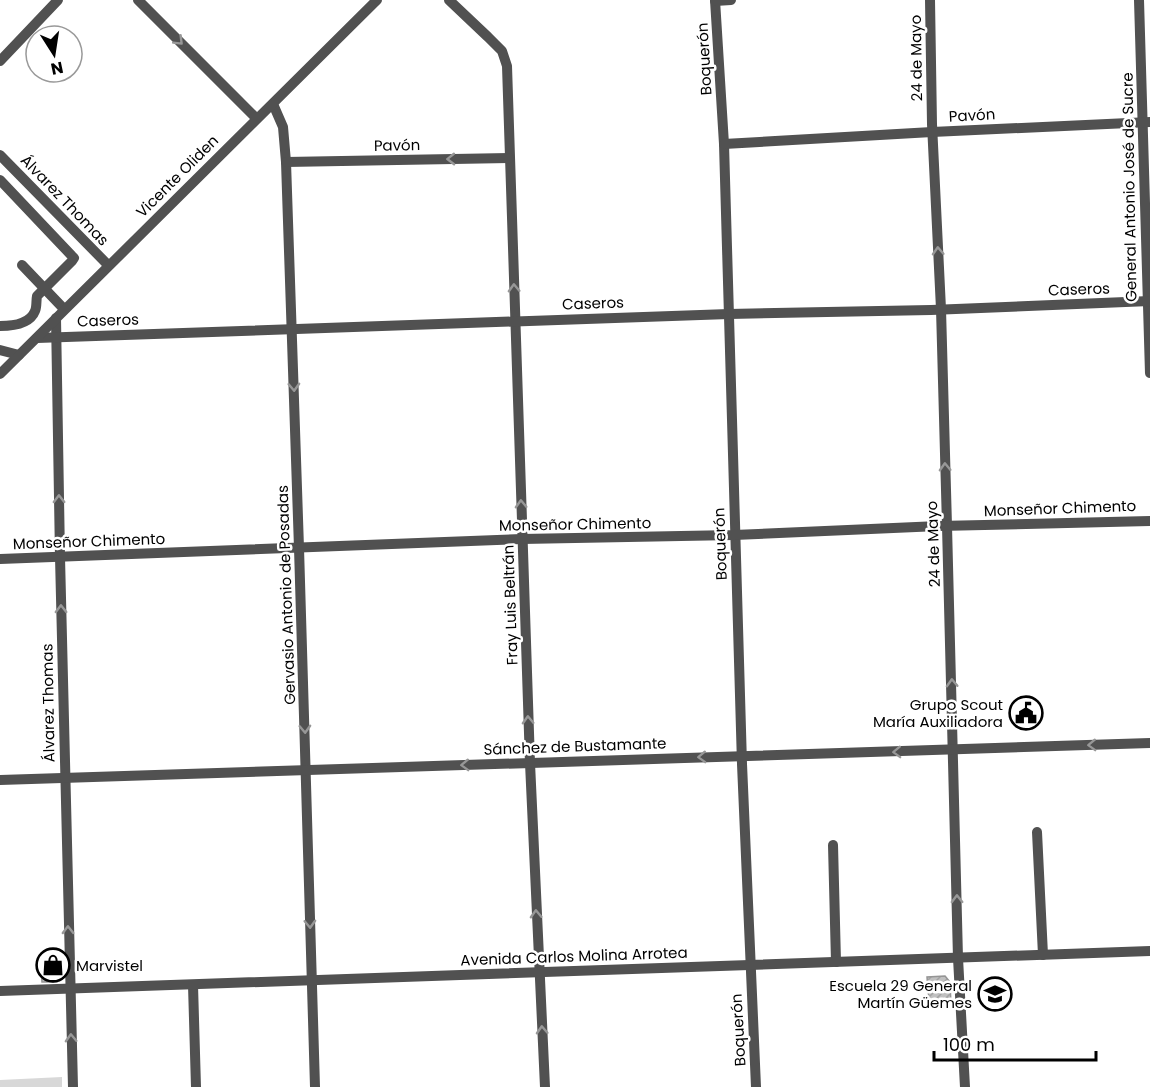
<svg xmlns="http://www.w3.org/2000/svg" width="1150" height="1087" viewBox="0 0 1150 1087" font-family="Poppins,sans-serif">
	<style>
		.green { fill: #d8d8d8 }
		.building { fill: url(#building-hatch); stroke: #959595; stroke-width: 1.5 }
		.lines { fill: none; stroke-linecap: round; stroke-linejoin: round }
		.minor { stroke: #515151; stroke-width: 10 }
		.oneway { stroke: #979797 }
		.labels { text-anchor: middle; dominant-baseline: central; stroke-width: 5; stroke-linejoin: round; paint-order: stroke }
		.street-label { font-size: 15px; fill: #000; stroke: #fff }
		.poi-label { font-size: 15px; fill: #000; stroke: #fff; text-anchor: end }
	</style>
	<defs>
		<pattern id="building-hatch" width="6" height="6" patternUnits="userSpaceOnUse" patternTransform="scale(1.5)"><rect width="6" height="6" fill="#c0c0c0"/><path d="M-1 1l2-2M0 6l6-6M5 7l2-2" fill="none" stroke="#a3a3a3"/></pattern>
	</defs>
	<rect width="100%" height="100%" fill="#fff"/>
	<polygon class="green" points="62,1077 62,1087 0,1087 0,1080"/>
	<g class="building">
		<polygon points="62,954 63,976 57,982 42,982 40,955"/>
		<polygon points="945,976 950,982 951,1005 942,1006 942,1000 929,1001 927,977"/>
	</g>
	<g class="lines">
		<g class="minor">
			<polyline points="138,0 256,118"/>
			<polyline points="449,0 488,37 502,51 507,66 530,763 545,1087"/>
			<polyline points="715,0 724,144 742,764 756,1087"/>
			<polyline points="930,0 932,124 941,309 947,526 958,958 965,1087"/>
			<polyline points="1139,0 1150,373"/>
			<polyline points="715,1 731,0"/>
			<polyline points="0,61 58,0"/>
			<polyline points="273,104 283,127 286,162 299,548 315,1087"/>
			<polyline points="724,144 932,132 1150,122"/>
			<polyline points="0,155 108,265"/>
			<polyline points="286,162 509,158"/>
			<path d="M 0,180 L 72,256 L 74,258 L 72,261 L 37,296 C 36,301 37,307 35,311 C 30,324 12,326 0,326"/>
			<polyline points="22,265 64,309"/>
			<polyline points="56,318 60,557 73,1087"/>
			<polyline points="37,338 729,314 931,310 1150,301"/>
			<polyline points="0,350 19,355"/>
			<polyline points="0,374 377,0"/>
			<polyline points="0,559 522,539 734,535 939,526 1150,521"/>
			<polyline points="0,780 1150,743"/>
			<polyline points="1037,832 1043,955"/>
			<polyline points="833,845 836,962"/>
			<polyline points="193,985 196,1087"/>
			<polyline points="0,991 1150,951"/>
		</g>
	</g>
	<defs><path id="oneway-chevron" d="M-2-3.5L2.5 0L-2 3.5" fill="none" stroke-width="1.6" stroke-linecap="round" stroke-linejoin="round" transform="scale(1.5)"/></defs>
	<g class="oneway">
		<use href="#oneway-chevron" transform="translate(179 41) rotate(45)"/>
		<use href="#oneway-chevron" transform="translate(451 159) rotate(179)"/>
		<use href="#oneway-chevron" transform="translate(938 251) rotate(-93)"/>
		<use href="#oneway-chevron" transform="translate(514 288) rotate(-92)"/>
		<use href="#oneway-chevron" transform="translate(294 387) rotate(88)"/>
		<use href="#oneway-chevron" transform="translate(945 467) rotate(-92)"/>
		<use href="#oneway-chevron" transform="translate(59 499) rotate(-91)"/>
		<use href="#oneway-chevron" transform="translate(521 504) rotate(-92)"/>
		<use href="#oneway-chevron" transform="translate(61 609) rotate(-91)"/>
		<use href="#oneway-chevron" transform="translate(952 683) rotate(-92)"/>
		<use href="#oneway-chevron" transform="translate(528 720) rotate(-92)"/>
		<use href="#oneway-chevron" transform="translate(305 729) rotate(88)"/>
		<use href="#oneway-chevron" transform="translate(1092 745) rotate(178)"/>
		<use href="#oneway-chevron" transform="translate(897 752) rotate(178)"/>
		<use href="#oneway-chevron" transform="translate(702 757) rotate(178)"/>
		<use href="#oneway-chevron" transform="translate(465 765) rotate(178)"/>
		<use href="#oneway-chevron" transform="translate(957 899) rotate(-91)"/>
		<use href="#oneway-chevron" transform="translate(536 914) rotate(-92)"/>
		<use href="#oneway-chevron" transform="translate(310 924) rotate(88)"/>
		<use href="#oneway-chevron" transform="translate(68 930) rotate(-91)"/>
		<use href="#oneway-chevron" transform="translate(542 1030) rotate(-93)"/>
		<use href="#oneway-chevron" transform="translate(71 1038) rotate(-92)"/>
	</g>
	<defs>
		<symbol id="civic-ring" viewBox="-11 -11 22 22"><circle r="9.5" fill="#fff" stroke="#000" stroke-width="1.5"/><path d="M-.6-6.5H3V-4.5H.6V-3L4-1V1h2V6H-6V1h2V-1L-.6-3ZM-1.2 2.5V6h2.4V2.5Z" fill="#000"/></symbol>
		<symbol id="shop-ring" viewBox="-11 -11 22 22"><circle r="9.5" fill="#fff" stroke="#000" stroke-width="1.5"/><path d="M-5-2.5h2.3a2.7 3.5 0 0 1 5.4 0H5L5.5 6h-11ZM-1.5-2.5h3a1.5 2.3 0 0 0-3 0Z" fill="#000"/></symbol>
		<symbol id="school-ring" viewBox="-11 -11 22 22"><circle r="9.5" fill="#fff" stroke="#000" stroke-width="1.5"/><path d="M0-5L7-2L0 1L-7-2ZM-4 1L0 2.5L4 1V4Q0 6-4 4Z" fill="#000"/></symbol>
	</defs>
	<g fill-rule="evenodd">
		<use href="#civic-ring" x="1007" y="694" width="38" height="38"/>
		<use href="#shop-ring" x="34" y="946" width="38" height="38"/>
		<use href="#school-ring" x="976" y="975" width="38" height="38"/>
	</g>
	<g class="labels">
		<g class="street-label">
			<text transform="translate(916 58) rotate(-91)">24 de Mayo</text>
			<text transform="translate(704 59) rotate(-93)">Boquerón</text>
			<text transform="translate(972 115) rotate(-3)">Pavón</text>
			<text transform="translate(397 145) rotate(-1)">Pavón</text>
			<text transform="translate(177 176) rotate(-45)">Vicente Oliden</text>
			<text transform="translate(1129 187) rotate(-91)">General Antonio José de Sucre</text>
			<text transform="translate(65 200) rotate(46)">Álvarez Thomas</text>
			<text transform="translate(1079 289) rotate(-2)">Caseros</text>
			<text transform="translate(593 303) rotate(-2)">Caseros</text>
			<text transform="translate(108 320) rotate(-2)">Caseros</text>
			<text transform="translate(1060 508) rotate(-2)">Monseñor Chimento</text>
			<text transform="translate(575 524) rotate(-1)">Monseñor Chimento</text>
			<text transform="translate(89 541) rotate(-2)">Monseñor Chimento</text>
			<text transform="translate(720 544) rotate(-92)">Boquerón</text>
			<text transform="translate(933 544) rotate(-92)">24 de Mayo</text>
			<text transform="translate(286 595) rotate(-92)">Gervasio Antonio de Posadas</text>
			<text transform="translate(510 605) rotate(-92)">Fray Luis Beltrán</text>
			<text transform="translate(48 703) rotate(-91)">Álvarez Thomas</text>
			<text transform="translate(575 746) rotate(-2)">Sánchez de Bustamante</text>
			<text transform="translate(574 956) rotate(-2)">Avenida Carlos Molina Arrotea</text>
			<text transform="translate(738 1030) rotate(-93)">Boquerón</text>
		</g>
		<g class="poi-label">
			<text x="1003" y="704">Grupo Scout<tspan x="1003" dy="17">María Auxiliadora</tspan></text>
			<text x="76" y="965" text-anchor="start">Marvistel</text>
			<text x="972" y="985">Escuela 29 General<tspan x="972" dy="17">Martín Güemes</tspan></text>
		</g>
	</g>
	<g transform="translate(54 54) rotate(168)"><circle r="28" fill="#ffffff" stroke="#999999" stroke-width="1.5"/>
	<path d="M0-4.5L10 22L0 15L-10 22Z" fill="#000000"/>
	<text y="-9" font-size="16" font-weight="bold" text-anchor="middle" fill="#000000">N</text>
	</g>
	<path d="M934 1051v9h162v-9" fill="none" stroke="#000000" stroke-width="3"/>
	<text x="943" y="1051" font-size="18" fill="#000000" stroke="#ffffff" stroke-width="4.5" paint-order="stroke">100 m</text>
</svg>
